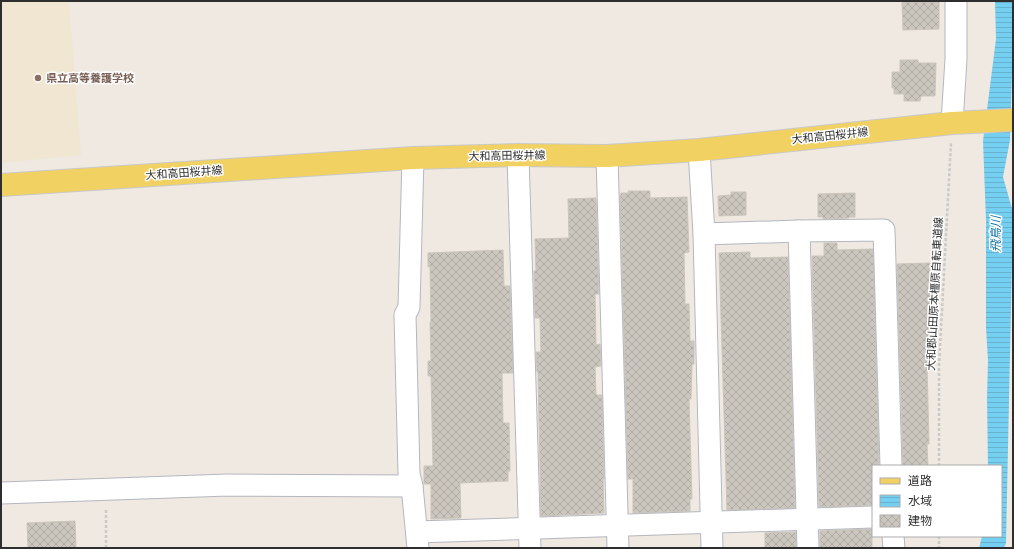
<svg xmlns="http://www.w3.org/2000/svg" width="1014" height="549" viewBox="0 0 1014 549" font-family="'Alegreya Sans','Noto Sans JP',sans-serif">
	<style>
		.education { fill: #f0e6d1 }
		.water { fill: url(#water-rules) }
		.building { fill: url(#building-cross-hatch); stroke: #cbc5ba }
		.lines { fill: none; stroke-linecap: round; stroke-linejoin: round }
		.minor-casing { stroke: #b4b7c1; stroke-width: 23 }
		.primary-casing { stroke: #c9c9c9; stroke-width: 24 }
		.path { stroke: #c9c9c9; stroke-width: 2.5; stroke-dasharray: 3 2; stroke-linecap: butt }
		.minor { stroke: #fff; stroke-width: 21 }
		.primary { stroke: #f2d163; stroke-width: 22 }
		.education-dot { fill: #8d6e63; stroke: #fff; stroke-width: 1.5 }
		.labels { text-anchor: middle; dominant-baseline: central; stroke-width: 3; stroke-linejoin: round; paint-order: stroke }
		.education-label { font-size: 11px; font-weight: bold; fill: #785e54; stroke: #fff; text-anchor: start }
		.street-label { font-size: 11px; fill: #2e2e2e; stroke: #fff }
		.water-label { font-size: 12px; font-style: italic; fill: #0d6fa3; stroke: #fff }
	</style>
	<defs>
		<pattern id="water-rules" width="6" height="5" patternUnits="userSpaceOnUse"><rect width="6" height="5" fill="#75cff0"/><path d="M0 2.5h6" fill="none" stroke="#66b2ce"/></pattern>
		<pattern id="building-cross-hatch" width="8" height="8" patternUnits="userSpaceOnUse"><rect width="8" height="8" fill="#cbc7bf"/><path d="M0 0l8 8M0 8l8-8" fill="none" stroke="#afaba4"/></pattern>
	</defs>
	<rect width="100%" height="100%" fill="#efe9e1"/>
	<polygon class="education" points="1,1 69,1 81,155 1,163"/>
	<polygon class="water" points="995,1 1012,1 1013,38 1010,140 1003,177 1013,212 1006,543 1004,548 979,548 982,536 1001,536 1001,466 988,466 987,398 988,361 986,327 986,221 983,141 996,39"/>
	<g class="building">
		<polygon points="902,1 939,1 939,29 903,30"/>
		<polygon points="900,60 918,60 918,63 936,63 935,96 921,96 920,101 904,101 904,94 894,94 894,88 892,88 892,72 900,72"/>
		<polygon points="628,191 650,191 650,198 687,197 689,252 684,253 685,304 689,304 690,341 694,341 694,364 692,364 691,399 689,399 692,499 690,499 690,511 633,513 633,479 628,479 620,197 621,193 629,193"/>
		<polygon points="731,192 746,192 746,215 719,216 718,196 731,195"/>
		<polygon points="855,193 855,217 849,217 849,218 823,219 823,217 818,217 818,194"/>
		<polygon points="596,198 599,294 595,294 596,345 600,344 601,366 595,367 596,395 602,395 604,479 603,479 604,513 541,516 538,372 537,372 536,352 541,352 540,318 535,318 534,271 536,271 535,239 569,238 568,199"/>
		<polygon points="824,243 837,243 837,250 873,249 879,466 873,466 873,505 819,507 812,256 824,256"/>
		<polygon points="503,250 504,286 510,286 513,373 502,373 503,423 509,423 510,471 508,471 508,481 460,483 461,518 431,519 431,484 424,484 424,466 433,466 431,376 428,376 428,361 431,361 430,322 431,322 430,266 428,267 428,253"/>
		<polygon points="750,252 750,258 788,257 795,508 727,510 719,253"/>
		<polygon points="930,263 929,364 927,365 929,444 927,444 928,466 903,466 897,264"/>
		<polygon points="75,521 76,548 28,548 27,523"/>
		<polygon points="872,529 872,548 820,548 820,531"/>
		<polygon points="796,532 796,548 765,548 765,533"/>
	</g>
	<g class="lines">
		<defs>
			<g id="minor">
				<polyline points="952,123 956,59 956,1"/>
				<polyline points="699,150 704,234 712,548"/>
				<polyline points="518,155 530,548"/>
				<polyline points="607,156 618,548"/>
				<polyline points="413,158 409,307 405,315 409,474 412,486 418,548"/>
				<polyline points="799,231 808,548"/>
				<polyline points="704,234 799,231 884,230 891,466"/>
				<polyline points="1,493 228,485 412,486"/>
				<polyline points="417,532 873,517"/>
				<polyline points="893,536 894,548"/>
			</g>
			<polyline id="primary" points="1,185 413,158 518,155 607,156 699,150 952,123 1013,120"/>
		</defs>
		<use href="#minor" class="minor-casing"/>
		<use href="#primary" class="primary-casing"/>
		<g class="path">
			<polyline points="939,466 939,366 951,143"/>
			<polyline points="939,536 939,548"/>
			<polyline points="106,548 106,509"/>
		</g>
		<use href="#minor" class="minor"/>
		<use href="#primary" class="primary"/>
	</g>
	<circle class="education-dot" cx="38" cy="78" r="4"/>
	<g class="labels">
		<g class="education-label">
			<text x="46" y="78">県立高等養護学校</text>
		</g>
		<g class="street-label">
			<text transform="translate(830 136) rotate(-6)">大和高田桜井線</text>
			<text transform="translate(507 156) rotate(-1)">大和高田桜井線</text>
			<text transform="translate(184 173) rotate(-4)">大和高田桜井線</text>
			<text transform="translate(935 294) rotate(-87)">大和郡山田原本橿原自転車道線</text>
		</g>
		<g class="water-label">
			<text transform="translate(996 234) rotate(-90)">飛鳥川</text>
		</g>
	</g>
	<rect width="1014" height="549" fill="none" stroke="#2e2e2e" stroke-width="4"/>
	<rect x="872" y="465" width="130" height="72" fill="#ffffff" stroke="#ababab"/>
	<rect x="880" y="478" width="20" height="6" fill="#f2d163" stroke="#ababab"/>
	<text x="908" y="485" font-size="12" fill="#2e2e2e">道路</text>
	<rect x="880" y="495" width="20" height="12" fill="url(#water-rules)" stroke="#ababab"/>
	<text x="908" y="505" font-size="12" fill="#2e2e2e">水域</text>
	<rect x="880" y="515" width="20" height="12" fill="url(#building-cross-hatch)" stroke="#ababab"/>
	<text x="908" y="525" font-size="12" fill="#2e2e2e">建物</text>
</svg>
